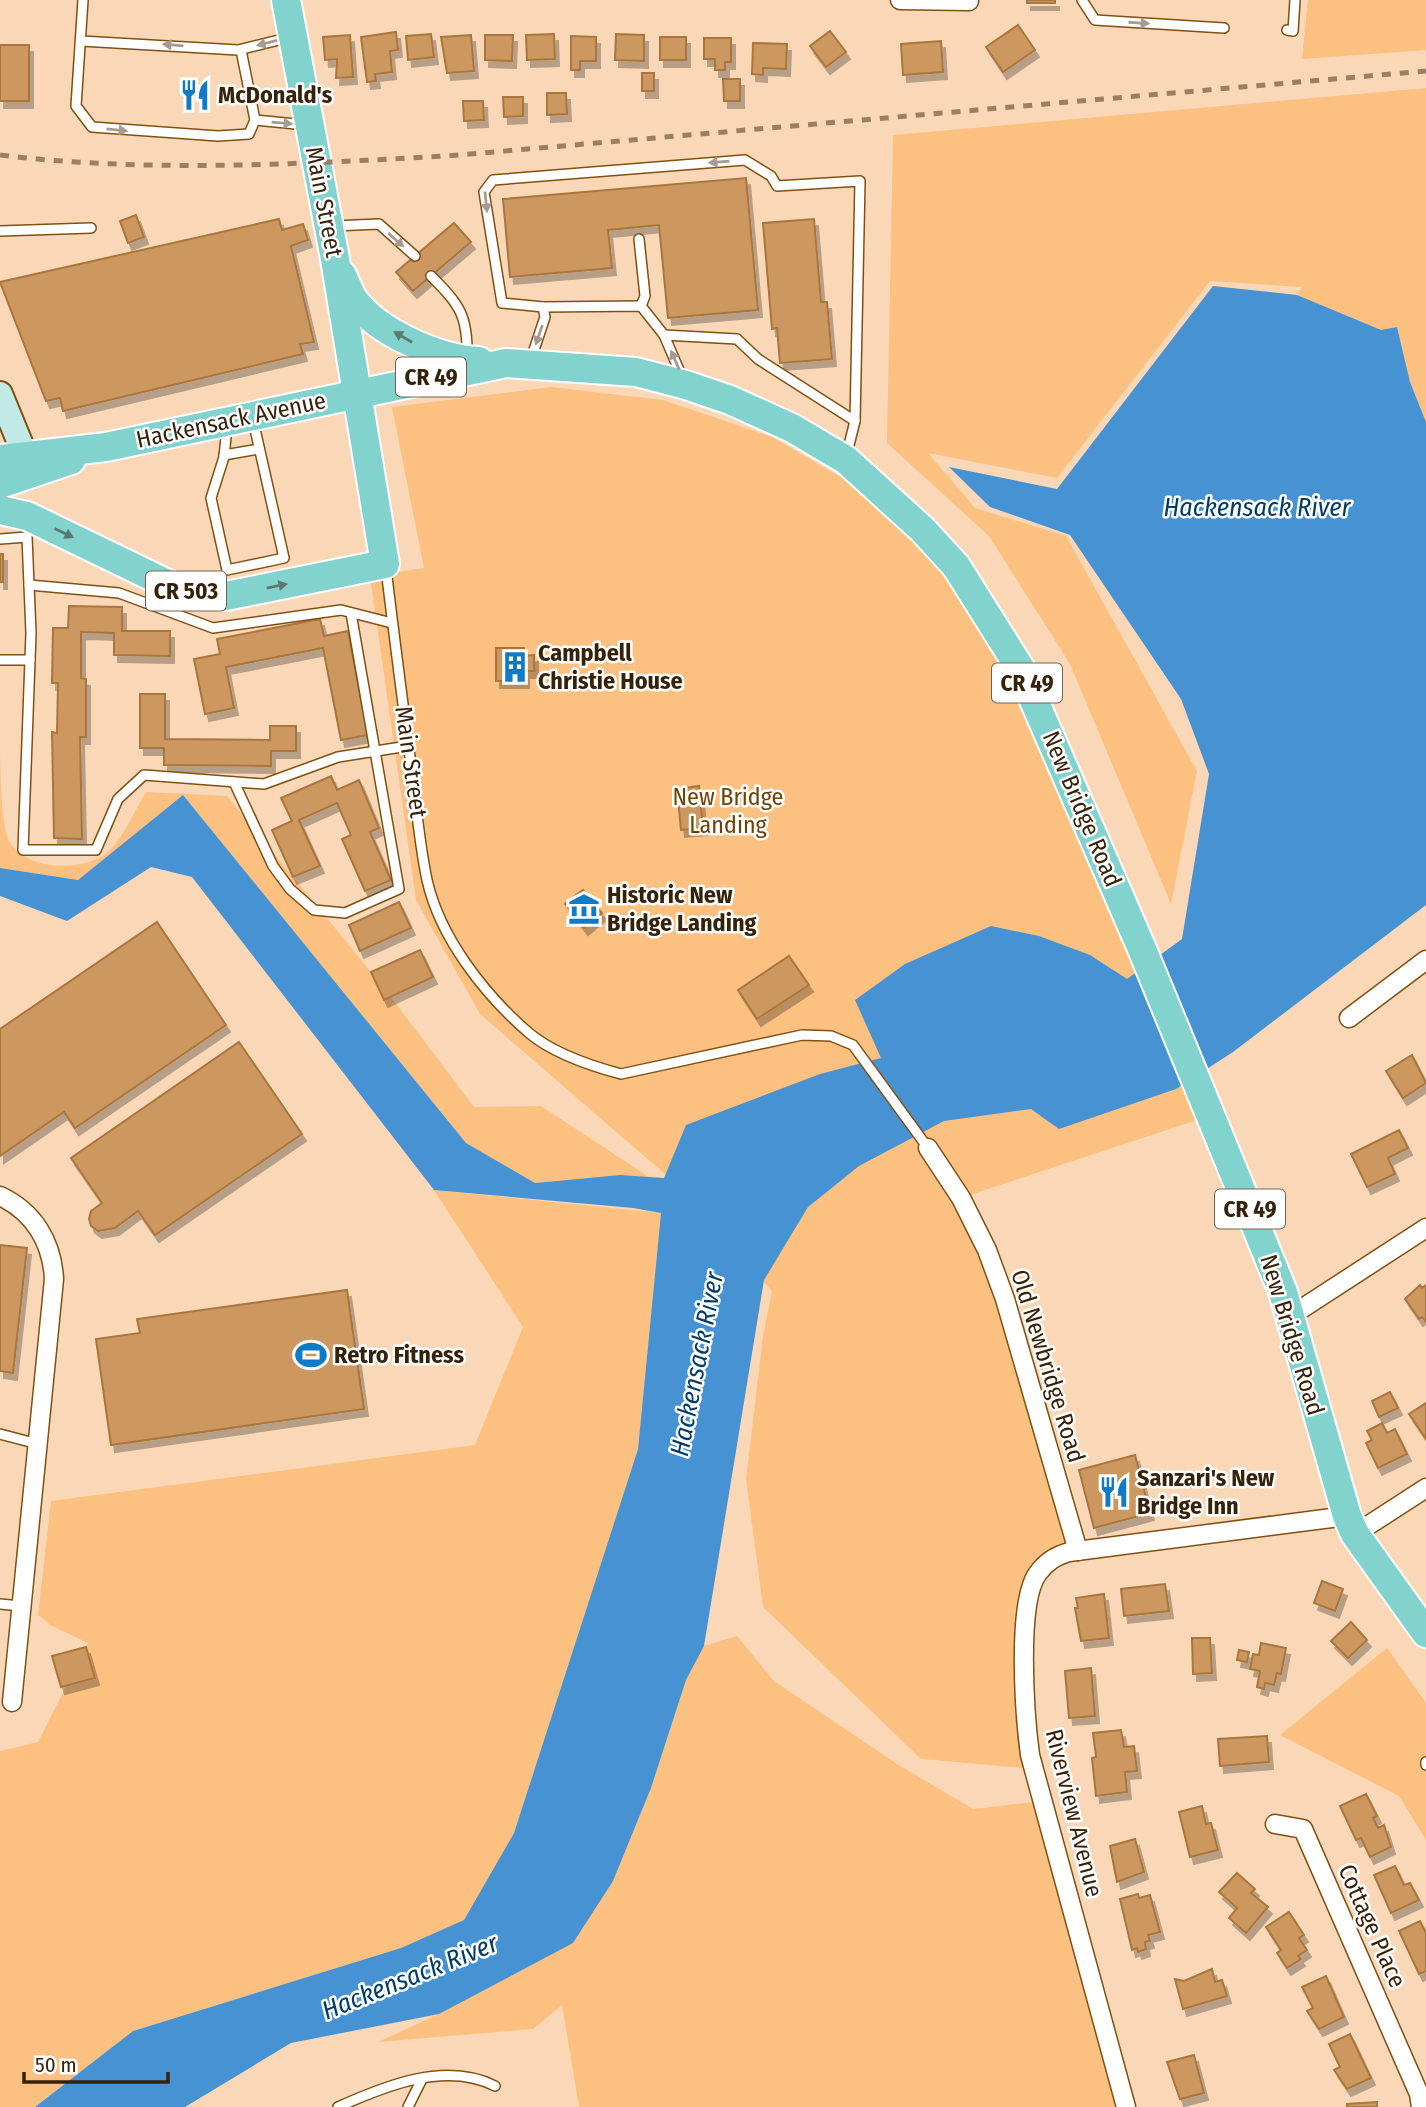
<svg xmlns="http://www.w3.org/2000/svg" width="1426" height="2107" viewBox="0 0 1426 2107" font-family="'Fira Sans Condensed',sans-serif">
	<style>
		.green { fill: #fcc080 }
		.water { fill: #4792d2 }
		.building { fill: #cd985f; stroke: #a9763d; stroke-width: 2; filter: url(#shadow) }
		.lines { fill: none; stroke-linecap: round; stroke-linejoin: round }
		.lane-casing { stroke: #805011; stroke-width: 12 }
		.street-casing { stroke: #805011; stroke-width: 21 }
		.secondary-casing { stroke: #805011; stroke-width: 28 }
		.primary-casing { stroke: #fff; stroke-width: 32 }
		.lane { stroke: #fff; stroke-width: 9 }
		.street { stroke: #fff; stroke-width: 18 }
		.secondary { stroke: #c1e9e6; stroke-width: 24 }
		.primary { stroke: #82d3cd; stroke-width: 28 }
		.rail { stroke: #9b7f62; stroke-width: 5; stroke-dasharray: 9 9; stroke-linecap: butt }
		.oneway { fill: #a59b90 }
		.oneway2 { fill: #5c7a6b }
		.labels { text-anchor: middle; dominant-baseline: central; stroke-width: 5; stroke-linejoin: round; paint-order: stroke }
		.shield { fill: #fff; stroke: #726453; stroke-width: 2 }
		.shield-label { font-size: 23px; font-weight: bold; fill: #362109 }
		.poi-label { font-size: 24px; font-weight: bold; fill: #362109; stroke: #fff; text-anchor: start }
		.street-label { font-size: 24px; fill: #362109; stroke: #fff }
		.park-label { font-size: 24px; fill: #6f4306; stroke: #fff }
		.water-label { font-size: 26px; font-style: italic; fill: #013c66; stroke: #fff }
	</style>
	<defs>
		<filter id="shadow"><feDropShadow dx="4" dy="7" stdDeviation="0" flood-color="#0004"/></filter>
	</defs>
	<rect width="100%" height="100%" fill="#fad8b7"/>
	<g class="green">
		<polygon points="1308,0 1426,0 1426,50 1302,59"/>
		<polygon points="1426,88 1426,422 1410,382 1397,327 1381,331 1297,295 1302,287 1210,281 1057,478 928,453 975,508 1066,536 1197,771 1171,904 1070,664 989,536 887,443 893,135"/>
		<polygon points="551,387 663,400 772,437 863,490 948,575 1015,674 1203,1118 961,1198 1005,1299 1069,1552 1030,1593 1034,1769 921,1759 763,1607 746,1479 763,1336 772,1291 680,1187 480,1014 416,900 370,576 424,568 392,407"/>
		<path d="M 0,751 C 1,777 0,817 9,841 C 25,871 85,873 109,851 C 124,836 135,810 146,792 L 227,796 L 384,988 L 474,1107 L 541,1106 L 649,1177 L 620,1175 L 535,1183 L 466,1143 L 183,795 L 78,880 L 0,868 Z"/>
		<polygon points="434,1190 661,1213 638,1449 514,1833 465,1920 401,1948 133,2031 35,2107 0,2107 0,1751 38,1742 88,1643 52,1626 38,1615 51,1501 475,1445 523,1327"/>
		<polygon points="737,1636 774,1681 897,1764 973,1809 1043,1801 1126,2107 579,2107 562,2005 533,2029 378,2042 439,2014 613,1881 651,1788 686,1680 704,1646"/>
		<polygon points="1387,1648 1426,1703 1426,1840 1399,1796 1280,1735"/>
	</g>
	<polygon class="water" points="1213,286 1297,295 1381,330 1397,327 1410,382 1426,422 1426,905 1233,1052 1176,1089 1059,1129 1031,1109 944,1121 859,1166 808,1207 764,1280 704,1646 686,1680 651,1788 613,1881 573,1943 439,2014 291,2043 185,2107 35,2107 133,2031 401,1948 464,1920 514,1833 638,1449 661,1213 633,1208 434,1190 192,877 151,867 67,921 0,896 0,868 78,880 183,795 466,1143 535,1183 620,1175 664,1178 686,1125 820,1074 881,1058 855,1000 905,964 991,926 1039,936 1090,955 1127,979 1182,939 1209,774 1181,699 1070,535 990,507 949,467 1057,489"/>
	<g class="building">
		<rect x="1027" y="0" width="28" height="3"/>
		<polygon points="1018,25 1035,50 1003,72 986,47"/>
		<polygon points="830,31 846,52 826,67 810,46"/>
		<polygon points="396,32 398,50 390,51 392,72 375,74 376,81 367,82 361,37"/>
		<polygon points="431,34 434,57 408,60 406,36"/>
		<polygon points="554,34 555,59 527,60 526,35"/>
		<polygon points="616,34 644,35 644,61 615,60"/>
		<polygon points="350,35 353,77 336,78 337,59 325,60 323,37"/>
		<polygon points="471,35 474,71 447,73 441,37"/>
		<polygon points="485,35 513,35 512,61 485,60"/>
		<polygon points="571,36 596,37 596,61 580,61 580,70 571,70"/>
		<rect x="660" y="37" width="26" height="23"/>
		<polygon points="704,38 731,38 731,62 725,62 725,70 715,70 715,59 704,59"/>
		<polygon points="941,41 943,72 903,75 901,44"/>
		<polygon points="753,43 787,44 786,69 763,68 763,75 752,74"/>
		<rect x="0" y="45" width="29" height="56"/>
		<rect x="642" y="73" width="12" height="18"/>
		<polygon points="723,79 740,79 740,101 724,101"/>
		<polygon points="547,93 566,93 567,114 547,115"/>
		<polygon points="503,97 523,97 523,116 504,117"/>
		<polygon points="463,101 483,101 484,120 464,121"/>
		<polygon points="746,178 758,310 668,318 659,225 608,230 612,268 510,277 503,199"/>
		<polygon points="136,215 144,237 128,243 120,221"/>
		<polygon points="279,219 282,230 303,224 308,240 291,246 314,342 300,344 303,354 63,411 60,398 46,401 0,282"/>
		<polygon points="814,219 821,302 827,302 832,359 780,363 777,328 772,329 763,223"/>
		<polygon points="454,223 471,242 413,291 396,272"/>
		<rect x="0" y="554" width="3" height="28"/>
		<polygon points="69,606 122,607 122,631 170,631 170,656 114,655 114,633 81,632 81,678 86,679 86,737 80,737 82,839 54,838 52,732 57,733 58,683 52,683 53,628 68,628"/>
		<polygon points="320,619 324,636 348,631 368,735 341,740 323,648 226,667 234,708 205,714 194,659 220,654 217,639"/>
		<polygon points="496,648 524,648 524,656 534,655 534,671 525,671 525,681 496,681"/>
		<polygon points="140,694 165,694 165,739 270,740 270,726 296,726 296,751 271,751 271,766 164,765 164,748 140,748"/>
		<polygon points="331,776 337,790 359,780 379,828 370,832 391,880 365,891 342,839 351,835 337,803 299,820 320,866 293,877 272,830 292,821 281,798"/>
		<polygon points="699,786 703,828 681,830 677,789"/>
		<polygon points="583,890 602,913 584,928 565,904"/>
		<polygon points="399,902 411,928 360,951 349,925"/>
		<polygon points="157,922 226,1025 75,1128 64,1112 0,1156 0,1029"/>
		<polygon points="420,950 433,977 384,1000 371,972"/>
		<polygon points="789,956 809,985 757,1019 738,990"/>
		<polygon points="239,1042 302,1134 155,1235 138,1211 115,1228 98,1231 91,1226 89,1219 91,1211 102,1203 71,1158"/>
		<polygon points="1412,1055 1426,1083 1403,1098 1386,1071"/>
		<polygon points="1399,1130 1408,1148 1388,1158 1395,1174 1367,1187 1351,1154"/>
		<polygon points="0,1245 27,1248 13,1373 0,1371"/>
		<polygon points="1420,1285 1422,1288 1426,1285 1426,1322 1422,1317 1419,1319 1405,1299"/>
		<polygon points="347,1290 364,1409 111,1445 96,1339 140,1333 137,1319"/>
		<polygon points="1390,1392 1398,1408 1379,1417 1372,1401"/>
		<polygon points="1426,1403 1426,1439 1409,1414"/>
		<polygon points="1382,1423 1387,1433 1395,1429 1407,1454 1378,1468 1366,1443 1372,1440 1367,1431"/>
		<polygon points="1135,1455 1150,1513 1094,1528 1079,1470"/>
		<polygon points="1322,1581 1343,1589 1335,1611 1314,1603"/>
		<polygon points="1165,1584 1169,1611 1124,1616 1121,1589"/>
		<polygon points="1104,1594 1109,1638 1081,1641 1075,1608 1078,1608 1076,1598"/>
		<polygon points="1351,1622 1367,1640 1348,1658 1331,1641"/>
		<polygon points="1192,1638 1210,1638 1212,1673 1193,1674"/>
		<polygon points="1261,1643 1286,1648 1281,1674 1277,1673 1274,1685 1265,1683 1264,1689 1257,1687 1260,1671 1250,1669 1253,1654 1259,1655"/>
		<polygon points="86,1647 95,1678 61,1687 52,1656"/>
		<polygon points="1239,1650 1249,1652 1247,1662 1237,1660"/>
		<polygon points="1091,1668 1095,1716 1069,1718 1065,1671"/>
		<polygon points="1121,1730 1124,1747 1134,1746 1137,1771 1125,1772 1127,1792 1096,1796 1092,1758 1096,1757 1093,1733"/>
		<polygon points="1267,1736 1269,1762 1220,1766 1218,1739"/>
		<polygon points="1366,1794 1377,1816 1373,1818 1378,1828 1384,1825 1391,1847 1370,1857 1361,1838 1356,1840 1340,1806"/>
		<polygon points="1202,1806 1206,1824 1211,1823 1218,1850 1190,1857 1179,1812"/>
		<polygon points="1135,1839 1144,1872 1117,1882 1110,1846"/>
		<polygon points="1395,1866 1404,1885 1410,1883 1419,1900 1391,1913 1374,1875"/>
		<polygon points="1237,1873 1255,1889 1251,1893 1268,1907 1246,1933 1229,1918 1237,1908 1219,1892"/>
		<polygon points="1138,1894 1139,1898 1150,1895 1160,1932 1148,1935 1150,1941 1145,1942 1146,1949 1138,1952 1137,1948 1132,1950 1120,1899"/>
		<polygon points="1289,1912 1304,1935 1299,1938 1307,1950 1298,1956 1301,1959 1287,1968 1277,1953 1281,1950 1266,1927"/>
		<polygon points="1420,1921 1426,1933 1426,1971 1419,1974 1399,1931"/>
		<polygon points="1212,1969 1215,1982 1222,1980 1227,1996 1183,2009 1175,1979 1184,1981"/>
		<polygon points="1326,1976 1344,2017 1319,2029 1307,2011 1313,2008 1302,1987"/>
		<polygon points="1350,2034 1371,2078 1347,2089 1334,2070 1340,2067 1329,2044"/>
		<polygon points="1194,2055 1204,2093 1180,2099 1167,2062"/>
		<polygon points="1377,2102 1377,2107 1347,2107 1347,2104"/>
	</g>
	<g class="lines">
		<defs>
			<g id="lane">
				<polyline points="83,0 76,106 92,127 218,136 249,134 255,120 241,50"/>
				<polyline points="1082,0 1095,20 1224,28"/>
				<polyline points="1287,30 1293,31 1295,0"/>
				<polyline points="81,41 238,50 291,37"/>
				<polyline points="255,120 306,125"/>
				<polyline points="333,226 379,224 415,256"/>
				<polyline points="0,231 91,228"/>
				<polyline points="639,239 645,296 641,306"/>
				<path d="M 431,276 C 459,304 468,315 467,356"/>
				<polyline points="664,335 737,339 758,359 855,421"/>
				<polyline points="530,362 545,317 543,307"/>
				<polyline points="682,377 664,335 641,306 543,307 502,303 484,192 493,180 745,160 771,176 777,186 860,181 855,421 846,457"/>
				<polyline points="227,427 224,457 211,498 227,570 284,558 253,420"/>
				<polyline points="224,455 259,449"/>
				<polyline points="0,539 27,537 31,633 23,850 96,850 118,799 144,775 264,784 338,757 408,746"/>
				<path d="M 386,569 C 394,634 402,699 411,764 C 416,803 419,842 427,880 C 440,938 485,995 529,1033 C 554,1054 591,1066 621,1074 L 802,1035 L 831,1036 L 853,1045 L 928,1148"/>
				<polyline points="29,585 119,593 213,628 341,610 392,623"/>
				<polyline points="0,660 30,660"/>
				<polyline points="234,782 273,866 290,889 314,910 345,913 399,889 351,613"/>
				<polyline points="0,1434 38,1444"/>
				<polyline points="0,1604 21,1606"/>
				<polyline points="1426,1762 1426,1765"/>
				<path d="M 338,2107 C 385,2086 445,2061 495,2086"/>
				<polyline points="408,2107 422,2079"/>
			</g>
			<g id="street">
				<polyline points="900,0 969,1"/>
				<polyline points="1349,1018 1426,960"/>
				<polyline points="928,1148 961,1198 987,1250 1005,1299 1078,1551"/>
				<path d="M 0,1196 C 34,1212 52,1242 54,1279 L 12,1702"/>
				<polyline points="1289,1317 1426,1228"/>
				<polyline points="1355,1534 1426,1488"/>
				<polyline points="1275,1824 1303,1829 1419,2094 1421,2107"/>
				<path d="M 1126,2107 L 1030,1755 C 1025,1718 1016,1602 1038,1573 C 1047,1561 1056,1556 1069,1552 L 1347,1516"/>
			</g>
			<polyline id="secondary" points="0,394 25,455"/>
			<g id="primary">
				<path d="M 342,275 C 346,283 349,293 354,300 C 378,333 439,359 479,361"/>
				<polyline points="0,459 106,447 506,363 636,372 686,385 730,400 792,428 846,460 923,530 956,566 1020,668 1142,949 1283,1292 1347,1516 1355,1534 1426,1633"/>
				<polyline points="0,484 71,460"/>
				<polyline points="0,510 27,516 180,590 226,596 385,564 335,259 286,0"/>
			</g>
		</defs>
		<use href="#lane" class="lane-casing"/>
		<use href="#street" class="street-casing"/>
		<use href="#secondary" class="secondary-casing"/>
		<use href="#primary" class="primary-casing"/>
		<use href="#lane" class="lane"/>
		<use href="#street" class="street"/>
		<use href="#secondary" class="secondary"/>
		<use href="#primary" class="primary"/>
		<path class="rail" d="M 0,155 C 148,173 299,164 447,156 L 1426,71"/>
	</g>
	<defs><path id="oneway-solid" d="M-6-.8H1V-3.2L6.5 0L1 3.2V.8H-6Z" transform="scale(1.75)"/></defs>
	<g class="oneway">
		<use href="#oneway-solid" transform="translate(1139 23) rotate(4)"/>
		<use href="#oneway-solid" transform="translate(267 43) rotate(166)"/>
		<use href="#oneway-solid" transform="translate(173 45) rotate(-175)"/>
		<use href="#oneway-solid" transform="translate(282 123) rotate(5)"/>
		<use href="#oneway-solid" transform="translate(117 130) rotate(6)"/>
		<use href="#oneway-solid" transform="translate(719 162) rotate(175)"/>
		<use href="#oneway-solid" transform="translate(486 202) rotate(84)"/>
		<use href="#oneway-solid" transform="translate(396 240) rotate(42)"/>
		<use href="#oneway-solid" transform="translate(539 335) rotate(109)"/>
		<use href="#oneway-solid" transform="translate(675 360) rotate(-114)"/>
	</g>
	<g class="oneway2">
		<use href="#oneway-solid" transform="translate(403 337) rotate(-150)"/>
		<use href="#oneway-solid" transform="translate(64 533) rotate(26)"/>
		<use href="#oneway-solid" transform="translate(277 586) rotate(-12)"/>
	</g>
	<defs>
		<symbol id="restaurant-bare" viewBox="-9 -9 18 18"><path d="M-5-6h1v4h1v-4h1v4h1v-4h1v5L-1.5 .5V6h-2V.5L-5-1ZM5-6V6H3V1.5H1.5Q1.5-4 5-6Z" fill="#0f7ac5" stroke="#fff" stroke-width="2.5" paint-order="stroke"/></symbol>
		<symbol id="building-bare" viewBox="-9 -9 18 18"><path d="M-4-6H4V6H1V3H-1V6H-4ZM-2.5-4.3h1.7v1.8h-1.7ZM.8-4.3h1.7v1.8H.8ZM-2.5-1h1.7V.8h-1.7ZM.8-1h1.7V.8H.8Z" fill="#0f7ac5" stroke="#fff" stroke-width="2.5" paint-order="stroke"/></symbol>
		<symbol id="museum-bare" viewBox="-9 -9 18 18"><path d="M0-6L6-3V-2H-6V-3ZM-5-1h2V3h-2ZM-1-1h2V3h-2ZM3-1h2V3H3ZM-6 4H6V6H-6Z" fill="#0f7ac5" stroke="#fff" stroke-width="2.5" paint-order="stroke"/></symbol>
		<symbol id="stadium-bare" viewBox="-9 -9 18 18"><path d="M0-5a6.5 5 0 1 0 0 10a6.5 5 0 1 0 0-10ZM-3.5-1.8h7v3.6h-7Z" fill="#0f7ac5" stroke="#fff" stroke-width="2.5" paint-order="stroke"/></symbol>
	</defs>
	<g fill-rule="evenodd">
		<use href="#restaurant-bare" x="173" y="73" width="44" height="44"/>
		<use href="#building-bare" x="493" y="645" width="44" height="44"/>
		<use href="#museum-bare" x="562" y="887" width="44" height="44"/>
		<use href="#stadium-bare" x="289" y="1333" width="44" height="44"/>
		<use href="#restaurant-bare" x="1092" y="1470" width="44" height="44"/>
	</g>
	<g class="labels">
		<g class="shield">
			<rect x="396" y="357.5" width="70" height="39" rx="5"/>
			<rect x="146" y="571.5" width="80" height="39" rx="5"/>
			<rect x="992" y="663.5" width="70" height="39" rx="5"/>
			<rect x="1215" y="1189.5" width="70" height="39" rx="5"/>
		</g>
		<g class="shield-label">
			<text x="431" y="377">CR 49</text>
			<text x="186" y="591">CR 503</text>
			<text x="1027" y="683">CR 49</text>
			<text x="1250" y="1209">CR 49</text>
		</g>
		<g class="poi-label">
			<text x="218" y="95">McDonald's</text>
			<text x="538" y="653">Campbell<tspan x="538" dy="28">Christie House</tspan></text>
			<text x="607" y="895">Historic New<tspan x="607" dy="28">Bridge Landing</tspan></text>
			<text x="334" y="1355">Retro Fitness</text>
			<text x="1137" y="1478">Sanzari's New<tspan x="1137" dy="28">Bridge Inn</tspan></text>
		</g>
		<g class="street-label">
			<text transform="translate(324 202) rotate(79)">Main Street</text>
			<text transform="translate(231 420) rotate(-12)">Hackensack Avenue</text>
			<text transform="translate(411 762) rotate(82)">Main Street</text>
			<text transform="translate(1082 809) rotate(67)">New Bridge Road</text>
			<text transform="translate(1292 1335) rotate(73)">New Bridge Road</text>
			<text transform="translate(1048 1366) rotate(73)">Old Newbridge Road</text>
			<text transform="translate(1074 1813) rotate(76)">Riverview Avenue</text>
			<text transform="translate(1372 1926) rotate(66)">Cottage Place</text>
		</g>
		<g class="park-label">
			<text x="728" y="797">New Bridge<tspan x="728" dy="28">Landing</tspan></text>
		</g>
		<g class="water-label">
			<text x="1257" y="507">Hackensack River</text>
			<text transform="translate(697 1364) rotate(-79)">Hackensack River</text>
			<text transform="translate(410 1977) rotate(-22)">Hackensack River</text>
		</g>
	</g>
	<path d="M24 2072v10h144v-10" fill="none" stroke="#362109" stroke-width="3.5"/>
	<text x="35" y="2072" font-size="21" fill="#362109" stroke="#ffffff" stroke-width="5" paint-order="stroke">50 m</text>
</svg>
